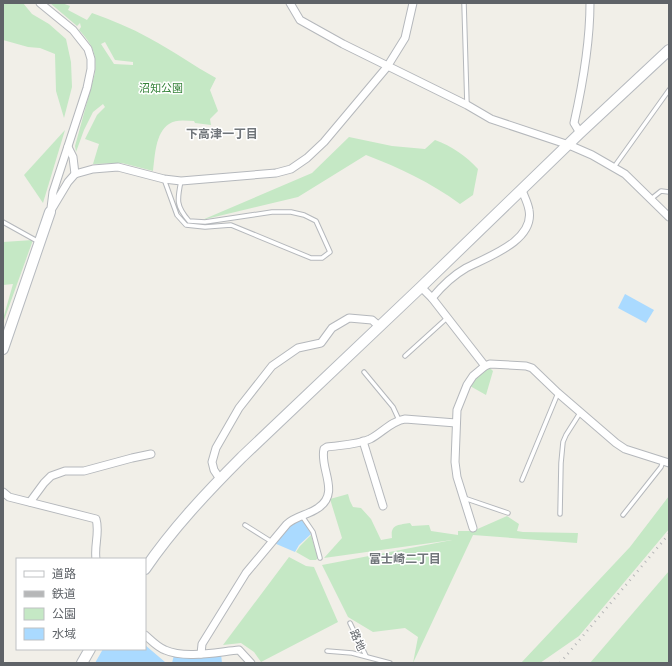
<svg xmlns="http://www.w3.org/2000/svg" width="672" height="666" viewBox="0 0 672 666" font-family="'Public Sans','Noto Sans JP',sans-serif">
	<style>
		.green { fill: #c5e8c5; fill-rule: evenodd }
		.water { fill: #aadaff }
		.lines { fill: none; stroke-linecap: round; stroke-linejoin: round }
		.lane-casing { stroke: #b5b8bc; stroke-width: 5.5 }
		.street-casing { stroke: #b5b8bc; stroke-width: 9 }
		.secondary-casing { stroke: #b6babf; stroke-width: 12 }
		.lane { stroke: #fff; stroke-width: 3.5 }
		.street { stroke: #fff; stroke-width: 7 }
		.secondary { stroke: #fff; stroke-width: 10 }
		.rail { stroke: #b6b7b8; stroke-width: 2.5; stroke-dasharray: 1 5; stroke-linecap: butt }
		.labels { text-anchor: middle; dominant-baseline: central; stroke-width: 3; stroke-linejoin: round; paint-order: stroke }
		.park-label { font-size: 11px; fill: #348238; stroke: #fff }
		.street-label { font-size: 11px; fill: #5f6368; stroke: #fff }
		.neighbourhood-label { font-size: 12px; font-weight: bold; fill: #70757a; stroke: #fff }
	</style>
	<rect width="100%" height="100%" fill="#f1efe8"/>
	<g class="green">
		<polygon points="3,3 23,3 32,14 49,24 66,39 71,62 72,87 64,118 56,91 55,54 40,48 28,47 3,40"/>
		<path d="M 50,3 L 62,3 L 70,6 L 68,10 L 87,20 L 92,13 C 112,20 131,28 149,38 C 172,50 194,66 216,78 L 210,90 L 218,111 L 210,119 L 211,125 L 195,123 L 194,121 C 186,121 176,119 169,124 C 155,133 155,157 153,171 L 122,163 L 93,164 L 99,144 L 85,139 L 97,115 L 105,107 L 103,104 L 93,112 L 84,130 L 76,152 L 75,146 L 95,73 C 97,53 92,44 79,30 L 81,27 L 80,23 L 77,26 ZM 105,42 L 115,60 L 133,62 L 133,65 L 114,64 L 101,44 Z"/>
		<polygon points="65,130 43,203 24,175"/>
		<path d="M 349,137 L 392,146 L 425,149 L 435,140 C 452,146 466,156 478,169 L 473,195 L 460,204 C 430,182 400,168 366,155 L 298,197 L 202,220 L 312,173 Z"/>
		<polygon points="33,240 3,323 3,319 13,284 3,285 3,242"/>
		<path d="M 490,368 L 493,371 L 486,395 L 470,386 C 475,379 481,370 490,368 Z"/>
		<path d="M 348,494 L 350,501 L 353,507 L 361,508 L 371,519 L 381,540 L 392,538 C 390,524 399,525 410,523 L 412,526 L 429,525 L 431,531 L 458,535 L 458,531 L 473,531 L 507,516 L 519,524 L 517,531 L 523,532 L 578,533 L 577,543 L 473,535 L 413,663 L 418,637 L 405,628 L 373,632 L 348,617 L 322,565 L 452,540 L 324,558 L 342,538 L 330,499 Z"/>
		<polygon points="669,496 669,529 579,636 540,663 521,663 630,547"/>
		<polygon points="311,535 318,558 316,560 310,560 296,552 300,546"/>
		<polygon points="289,557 306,566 314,567 338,622 261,662 254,652 241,643 223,645"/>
		<polygon points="669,571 669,663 590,663"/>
	</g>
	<g class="water">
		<polygon points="625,294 654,310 646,323 618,308"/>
		<polygon points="301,517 311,534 299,545 295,552 274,543 288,525"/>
		<polygon points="145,645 165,662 165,663 95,663 103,649 145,649"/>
		<polygon points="221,654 222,663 172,663 174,655"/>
	</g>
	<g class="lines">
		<defs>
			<g id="lane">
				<polyline points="464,3 467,105"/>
				<polyline points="614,167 669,90"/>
				<path d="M 164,179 L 177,215 L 186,225 L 205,227 L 231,225 L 311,258 L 322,258 L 330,252 L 316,221 L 304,215 L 291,212 L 272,212 L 205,222 L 189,221 C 176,206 177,200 181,181"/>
				<polyline points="651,199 661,191 669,192"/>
				<polyline points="3,222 39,242"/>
				<polyline points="405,356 447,318"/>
				<polyline points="364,372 393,407 399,420"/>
				<polyline points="522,480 558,393"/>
				<polyline points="464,498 508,513"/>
				<polyline points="560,514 561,463 563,442 566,435 580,413"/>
				<polyline points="623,515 661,467 663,461"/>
				<polyline points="302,516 313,532 320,558"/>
				<polyline points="245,525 272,542"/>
				<polyline points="350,623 366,656"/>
				<polyline points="327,651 352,653 390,663"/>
			</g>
			<g id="street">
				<polyline points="40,3 73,30 88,49 91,59 91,69 87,88 53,192 51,208"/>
				<polyline points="290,3 300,20 343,44 467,105 491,119 569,145 592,155 625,174 669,217"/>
				<path d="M 580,133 L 574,123 C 583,83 590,44 590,3"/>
				<polyline points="68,147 73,157 75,174"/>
				<polyline points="50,212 68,182 75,174 93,169 118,167 164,179 181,181 276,173 291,169 307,158 324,142 387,67 405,38 413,3"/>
				<polyline points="421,287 432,298 485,366"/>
				<path d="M 432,298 C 442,286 452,276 466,268 C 487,257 535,241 529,210 C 528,203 524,196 522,190"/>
				<polyline points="363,441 383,506"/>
				<polyline points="220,479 214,470 212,462 216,448 239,408 272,366 298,348 321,343 332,328 349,318 372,320 379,326"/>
				<path d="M 3,492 L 9,497 L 96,519 C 100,532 94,545 96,559"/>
				<polyline points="30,502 44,483 51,476 65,471 84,471 132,458 151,454"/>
				<polyline points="473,528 457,477 455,462 457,410 467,385 473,376 485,366 490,364 526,366 532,368 558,393 616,443 625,449 669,463"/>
				<path d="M 145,635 C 151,640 157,647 165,650 C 185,659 217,652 239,650 L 251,663"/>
				<path d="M 201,654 L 202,644 L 246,573 L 287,524 C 296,516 308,515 318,508 C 341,493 319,468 324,449 L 327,447 C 340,445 357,445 370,439 C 382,433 391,421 405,419 L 456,423"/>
			</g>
			<g id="secondary">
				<polyline points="3,349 50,212"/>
				<path d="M 145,569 C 173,528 207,492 242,457 L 421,287 L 580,133 L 669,50"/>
				<polyline points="82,663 90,649"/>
			</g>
		</defs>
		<use href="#lane" class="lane-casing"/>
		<use href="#street" class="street-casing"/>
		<use href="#secondary" class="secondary-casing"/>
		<use href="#lane" class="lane"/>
		<use href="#street" class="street"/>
		<use href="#secondary" class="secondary"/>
		<polyline class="rail" points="560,663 669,534"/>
	</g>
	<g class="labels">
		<g class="park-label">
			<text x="161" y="88">沼知公園</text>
		</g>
		<g class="street-label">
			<text transform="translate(358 640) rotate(66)">路地</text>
		</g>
		<g class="neighbourhood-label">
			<text x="222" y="134">下高津一丁目</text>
			<text x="405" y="559">富士崎二丁目</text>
		</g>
	</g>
	<rect width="672" height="666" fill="none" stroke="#5f6368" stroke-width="8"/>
	<rect x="16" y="558" width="130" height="92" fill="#ffffff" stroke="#bfc1c3"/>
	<rect x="24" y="571" width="20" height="6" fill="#ffffff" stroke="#bfc1c3"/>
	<text x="52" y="578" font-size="12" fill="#5f6368">道路</text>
	<rect x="24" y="591" width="20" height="6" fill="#b6b7b8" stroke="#bfc1c3"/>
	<text x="52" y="598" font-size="12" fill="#5f6368">鉄道</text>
	<rect x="24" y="608" width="20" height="12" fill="#c5e8c5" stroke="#bfc1c3"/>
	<text x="52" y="618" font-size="12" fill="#5f6368">公園</text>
	<rect x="24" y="628" width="20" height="12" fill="#aadaff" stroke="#bfc1c3"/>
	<text x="52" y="638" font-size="12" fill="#5f6368">水域</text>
</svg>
